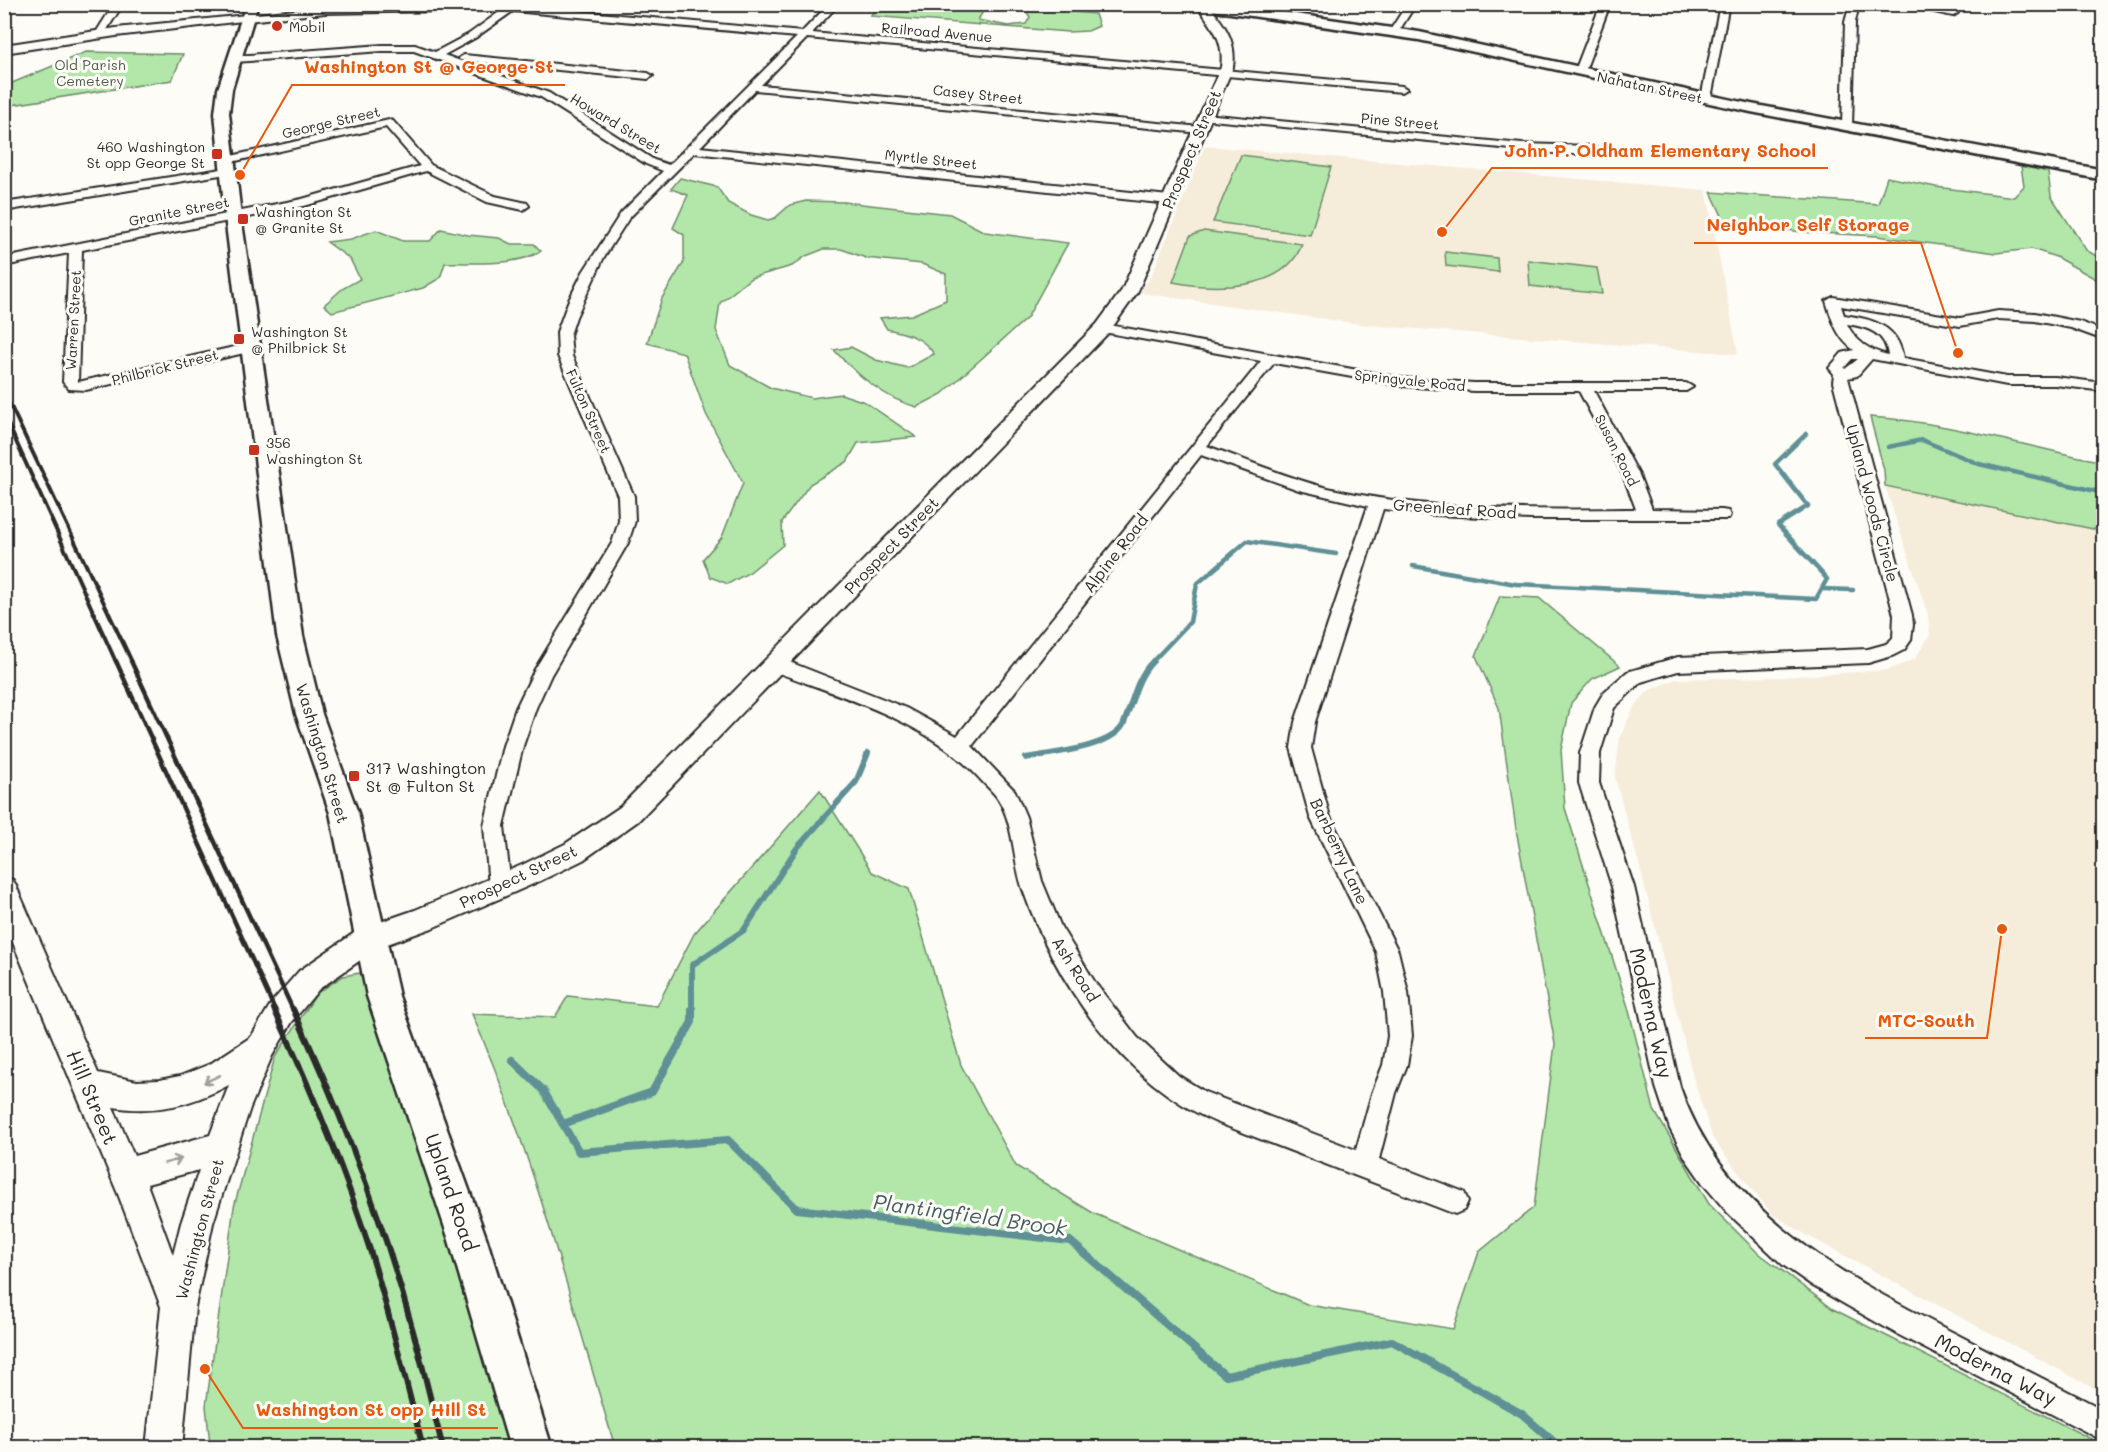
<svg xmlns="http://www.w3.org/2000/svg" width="2108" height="1452" viewBox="0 0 2108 1452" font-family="Mali,sans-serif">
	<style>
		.built { fill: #f6ecda }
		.green { fill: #b2e7a9; stroke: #6e896a; stroke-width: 1.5 }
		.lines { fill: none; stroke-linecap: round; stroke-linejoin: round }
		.stream-far2 { stroke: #5f9095; stroke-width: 4.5 }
		.stream-far1 { stroke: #5f9095; stroke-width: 6 }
		.stream { stroke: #5f9095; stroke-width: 8 }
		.minor-casing { stroke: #2b2b2b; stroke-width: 4 }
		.tertiary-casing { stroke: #2b2b2b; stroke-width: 4 }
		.secondary-casing { stroke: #2b2b2b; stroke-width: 5 }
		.minor { fill: #fdfcf7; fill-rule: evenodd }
		.tertiary { fill: #fdfcf7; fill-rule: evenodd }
		.secondary { fill: #fdfcf7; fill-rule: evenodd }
		.rail-far2 { stroke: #2b2b2b; stroke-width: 4 }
		.rail-far1 { stroke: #2b2b2b; stroke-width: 4.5 }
		.rail { stroke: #2b2b2b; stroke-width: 6 }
		.oneway { stroke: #9e9e9b }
		.poi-dot { fill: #c8321e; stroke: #fdfcf7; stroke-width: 2 }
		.labels { text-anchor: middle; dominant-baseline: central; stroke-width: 6; stroke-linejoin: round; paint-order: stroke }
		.far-poi-label { font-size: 14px; fill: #2b2b2b; stroke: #fdfcf7; text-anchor: start }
		.far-street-label { font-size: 14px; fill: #2b2b2b; stroke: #fdfcf7 }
		.far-park-label { font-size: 14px; fill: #4d5a4a; stroke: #fdfcf7 }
		.street-label { font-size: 16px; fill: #2b2b2b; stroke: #fdfcf7 }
		.poi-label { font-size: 16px; fill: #2b2b2b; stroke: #fdfcf7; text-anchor: start }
		.near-street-label { font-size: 20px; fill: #2b2b2b; stroke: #fdfcf7 }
		.near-water-label { font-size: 21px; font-style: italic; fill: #455d60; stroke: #fdfcf7 }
		.leader { fill: none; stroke: #e8590c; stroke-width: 2 }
		.callout-dot { fill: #e8590c; stroke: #fdfcf7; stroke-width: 2 }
		.callout-label { font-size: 18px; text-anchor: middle; font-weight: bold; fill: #e8590c; stroke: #fdfcf7; stroke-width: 6; stroke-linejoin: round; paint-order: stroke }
	</style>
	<rect width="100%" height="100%" fill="#fdfcf7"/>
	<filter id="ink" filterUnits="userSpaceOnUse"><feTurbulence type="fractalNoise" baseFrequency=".0167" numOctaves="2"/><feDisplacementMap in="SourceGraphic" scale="12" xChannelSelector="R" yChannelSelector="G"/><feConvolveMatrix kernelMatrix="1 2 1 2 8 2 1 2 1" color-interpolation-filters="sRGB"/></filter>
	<g filter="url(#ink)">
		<g class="built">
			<polygon points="1205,146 1706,190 1738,354 1367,325 1140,293 1152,274"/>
			<polygon points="1885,486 2103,531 2103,1393 1808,1236 1772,1214 1745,1181 1713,1139 1695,1084 1639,864 1615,778 1620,737 1634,707 1648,691 1676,679 1782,677 1888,670 1915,659 1930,635 1928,615"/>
		</g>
		<g class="green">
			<polygon points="1065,4 1075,12 1095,14 1099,26 1088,31 1068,32 870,16 880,5 943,4 985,8 978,20 1008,26 1026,24 1030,17 1026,11 1041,12 1048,5"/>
			<polygon points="86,52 183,54 172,80 5,106 5,86"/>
			<polygon points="1241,155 1331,167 1310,235 1213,222"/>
			<polygon points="2021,166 2048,172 2051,196 2086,250 2103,260 2103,283 2056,257 2032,249 1996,253 1877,236 1801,232 1724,220 1711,192 1878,204 1887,177 1936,187 2014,197 2024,186"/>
			<path d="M 680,178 L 717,187 L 728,203 L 751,215 L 768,220 L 775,218 L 790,205 L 806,201 L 844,202 L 950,214 L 985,232 L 1068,243 L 1027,318 L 942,394 L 917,407 C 886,400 855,373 834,350 L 851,347 L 876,360 L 908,368 L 934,354 C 923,337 906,333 887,329 L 880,318 L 912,315 L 946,300 L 946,274 L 922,264 L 866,258 L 841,249 L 824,249 L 806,256 L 792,266 L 751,278 L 720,303 L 716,330 L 730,365 L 771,388 L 812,398 L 841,394 L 865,402 L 916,437 L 858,443 L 847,462 L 810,484 L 782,522 L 783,545 L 750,572 L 728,584 L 710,577 L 703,559 L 722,537 L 743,483 L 706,414 L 684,353 L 647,343 L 662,298 L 684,262 L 684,235 L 673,228 L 688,195 L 671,189 Z"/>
			<path d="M 441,229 L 468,235 L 499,238 L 511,244 L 534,244 L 541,251 C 515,267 475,262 445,263 L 440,278 L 423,288 L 332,312 L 324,305 L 342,289 L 360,279 L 350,259 L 327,242 L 351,239 L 376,230 L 403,241 L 430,241 Z"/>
			<path d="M 1204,231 L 1302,244 C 1285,292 1214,290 1173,282 L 1190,236 Z"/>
			<polygon points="1445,252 1497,258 1498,272 1446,266"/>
			<polygon points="1528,260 1597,268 1602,294 1530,286"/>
			<path d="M 1870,417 C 1950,422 2026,447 2103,462 L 2103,531 L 1885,486 L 1884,470 Z"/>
			<path d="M 1500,596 L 1539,598 L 1620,666 L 1592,679 L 1571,703 L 1561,750 L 1565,808 L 1628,1007 L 1654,1110 L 1709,1204 L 1756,1251 L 1833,1309 L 2103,1445 L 2103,1447 L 615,1447 C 571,1302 533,1153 472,1014 L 555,1017 L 568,996 L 657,1006 L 694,934 L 820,790 L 872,872 L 909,889 L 961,1065 L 1016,1166 L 1093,1213 L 1309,1305 L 1453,1329 L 1479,1252 L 1534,1207 L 1555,1044 L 1516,829 L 1499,708 L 1476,656 Z"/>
			<polygon points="366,972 368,999 509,1422 515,1447 213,1448 210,1445 206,1406 234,1207 275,1057 317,993 343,976"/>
		</g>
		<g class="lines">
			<g class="stream-far2">
				<polyline points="1888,447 1922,440 1979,464 2104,493"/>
				<polyline points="1413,566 1516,584 1816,599 1827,579 1778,525 1808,506 1775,464 1806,434"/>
				<polyline points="1822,589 1853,590"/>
				<polyline points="1152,662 1190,622 1197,584 1247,541 1336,554"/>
			</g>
			<g class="stream-far1">
				<path d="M 1026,758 C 1050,753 1114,748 1124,723 C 1133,701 1136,678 1153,661"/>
				<polyline points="692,1010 692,965 744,930 797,848 856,782 868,753"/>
			</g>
			<g class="stream">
				<polyline points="512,1060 543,1090 579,1152 728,1140 797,1209 1070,1241 1226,1376 1392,1341 1522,1414 1561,1448"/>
				<polyline points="563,1124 652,1092 692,1022 692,1009"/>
			</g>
			<defs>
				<g id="minor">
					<polygon points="114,4 123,4 103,36 97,36 95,34"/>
					<path d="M 437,4 L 502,4 L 802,32 L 829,4 L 839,4 L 812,33 L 1402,86 L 1407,89 L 1402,92 L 807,38 L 761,85 L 1201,127 L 1206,130 L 1201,133 L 755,90 L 700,147 L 1169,196 L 1175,200 L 1169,204 L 694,153 L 629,218 L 604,257 L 576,317 L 570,335 L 572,356 L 634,496 L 635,521 L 628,543 L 551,675 L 536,708 L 523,746 L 504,826 L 511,887 L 508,894 L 500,896 L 492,894 L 489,887 L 484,826 L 503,746 L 516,708 L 535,669 L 612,543 L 619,521 L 618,496 L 558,356 L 557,332 L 568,302 L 583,272 L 621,213 L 663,171 L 646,164 L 541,97 L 414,51 L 382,51 L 235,62 L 230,59 L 235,56 L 382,45 L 415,45 L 435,52 L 469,34 L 502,10 L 325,13 L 247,21 L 242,18 L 247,15 L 325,7 ZM 513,11 L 797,37 L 669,165 L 654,160 L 549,93 L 444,55 L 475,38 Z"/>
					<polygon points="1407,4 1416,4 1397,34 1391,34 1389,32"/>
					<polygon points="1601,4 1610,4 1585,71 1576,73 1575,71"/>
					<polygon points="1720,4 1729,4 1711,98 1706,101 1701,98"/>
					<polygon points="1850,4 1859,4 1855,22 1852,126 1847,129 1842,126 1845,22"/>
					<polygon points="1897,4 1920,4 1958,13 1953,16"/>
					<polygon points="464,55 648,73 653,76 648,79 460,60 459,58"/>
					<path d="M 1205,114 L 1522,144 L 1592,146 L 1598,149 C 1586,159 1539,151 1522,150 L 1201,119 L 1200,117 Z"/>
					<polygon points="389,120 393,121 431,165 495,196 527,203 529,206 523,210 487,202 426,171 304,206 82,250 78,382 252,343 259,347 257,350 86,390 69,389 63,382 69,253 4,266 4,258 302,199 420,166 386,127 227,163 221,160 227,157"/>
					<polygon points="228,168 234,171 232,173 4,211 4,203"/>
					<path d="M 1833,297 L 1960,318 L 1998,311 L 2035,313 L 2080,322 L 2104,331 L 2104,340 L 2071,328 L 2035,321 L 1998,319 L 1960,326 L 1841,306 L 1844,315 C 1872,319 1898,325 1903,358 L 2007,377 L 2055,377 L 2104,383 L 2104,391 L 2055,385 L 2007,385 L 1872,359 L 1857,376 L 1848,378 L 1912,615 L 1913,625 L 1911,640 L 1904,650 L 1892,656 L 1868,663 L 1678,671 L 1641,682 L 1614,708 L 1600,753 L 1599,783 L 1634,887 L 1680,1087 C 1723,1213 1847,1278 1958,1335 C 2006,1360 2055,1385 2104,1410 L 2104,1441 L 1897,1334 L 1813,1286 L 1783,1265 L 1728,1213 L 1704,1185 L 1686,1159 L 1670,1129 L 1656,1087 L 1612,887 L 1579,783 L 1580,753 L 1595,707 L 1604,692 L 1627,672 L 1678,657 L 1868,649 L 1886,644 L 1893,638 L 1894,615 L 1833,382 L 1834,374 L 1829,368 L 1842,353 L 1854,350 C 1837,338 1832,320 1826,301 ZM 1847,324 C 1867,327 1885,332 1888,355 C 1870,351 1855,341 1847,324 ZM 1852,359 L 1858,359 L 1845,369 L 1844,368 Z"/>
					<path d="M 1103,324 L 1402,378 L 1474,383 L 1686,383 L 1693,387 L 1686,391 L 1594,391 L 1639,475 L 1652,509 L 1722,510 L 1728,511 L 1730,515 L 1728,519 L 1531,519 L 1435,515 L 1383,509 L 1315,722 L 1311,748 L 1330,817 L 1398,951 L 1408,992 L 1412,1036 L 1407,1065 L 1396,1093 L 1379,1159 L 1464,1192 L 1468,1201 L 1464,1210 L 1455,1214 L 1216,1122 C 1121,1081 1055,982 1022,887 C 1013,859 1014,824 998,799 C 994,792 986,786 980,779 C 926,719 841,697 768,669 L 766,664 L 768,659 L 775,657 L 782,659 L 906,708 L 957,736 L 1261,361 L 1098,331 L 1096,328 ZM 1274,363 L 1402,386 L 1474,391 L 1579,391 L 1623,475 L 1636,509 C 1534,510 1428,512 1328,488 C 1287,478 1247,460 1207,446 ZM 1201,455 L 1299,490 L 1368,506 L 1295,722 L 1291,748 L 1310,817 L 1376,952 L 1384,992 L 1388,1036 L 1383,1065 L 1372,1093 L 1356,1150 L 1205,1092 L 1179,1076 L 1137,1037 L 1096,984 L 1061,927 L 1042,881 L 1026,817 L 1015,791 L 972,746 Z"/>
				</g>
				<g id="tertiary">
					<path d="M 1196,4 L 1207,4 C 1224,23 1237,41 1233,67 L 1138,291 L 1109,332 L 638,821 L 583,860 L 540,881 L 432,928 L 379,947 L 319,989 L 292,1022 L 272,1056 L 250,1108 L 213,1223 L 195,1307 L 182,1448 L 146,1448 L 161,1307 L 118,1194 L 4,921 L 4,877 L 13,880 L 17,888 L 98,1073 L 137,1081 L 159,1080 L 180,1076 L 210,1064 L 251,1037 L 272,1002 L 299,971 L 360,929 L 415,910 L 522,865 L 565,844 L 620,807 L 1097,324 L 1122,290 L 1221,67 C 1225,40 1211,25 1196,4 ZM 229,1085 L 210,1135 L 134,1156 L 113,1107 C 156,1114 191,1105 229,1085 ZM 199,1170 L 181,1223 L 173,1255 L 147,1184 Z"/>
					<polygon points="247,15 251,16 251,20 116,36 4,53 4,45 116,28"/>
				</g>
				<g id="secondary">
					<polygon points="246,4 258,4 232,89 229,113 241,216 303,636 322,714 358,813 399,996 486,1237 552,1448 510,1448 448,1237 367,996 330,813 296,714 277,636 225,216 215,113 218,89"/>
					<polygon points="1190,4 1226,4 1419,32 1751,104 2104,170 2104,180 1751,112 1419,40 1196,8"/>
				</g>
			</defs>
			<use href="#minor" class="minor-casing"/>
			<use href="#tertiary" class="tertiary-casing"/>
			<use href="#secondary" class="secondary-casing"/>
			<use href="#minor" class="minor"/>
			<use href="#tertiary" class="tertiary"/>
			<use href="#secondary" class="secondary"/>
			<g class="rail-far2">
				<polyline points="4,392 132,662"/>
				<polyline points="4,415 116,662"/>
			</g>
			<g class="rail-far1">
				<polyline points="116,661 275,1010"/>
				<polyline points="131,661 293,1010"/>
			</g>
			<g class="rail">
				<path d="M 274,1009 C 310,1087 344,1168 370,1250 C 390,1315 406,1382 423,1448"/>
				<path d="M 293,1009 C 340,1111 382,1216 411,1324 C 423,1365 432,1407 443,1448"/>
			</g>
		</g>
		<defs><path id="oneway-shaft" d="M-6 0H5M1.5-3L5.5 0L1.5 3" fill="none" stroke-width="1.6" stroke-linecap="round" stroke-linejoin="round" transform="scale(1.5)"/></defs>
		<g class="oneway">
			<use href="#oneway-shaft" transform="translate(212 1079) rotate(155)"/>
			<use href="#oneway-shaft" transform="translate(173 1161) rotate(-15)"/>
		</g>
	</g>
	<g class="poi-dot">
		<circle cx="277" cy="26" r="6"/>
		<rect x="211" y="148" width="12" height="12" rx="3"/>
		<rect x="237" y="213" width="12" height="12" rx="3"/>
		<rect x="233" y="333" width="12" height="12" rx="3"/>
		<rect x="248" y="444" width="12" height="12" rx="3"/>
		<rect x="348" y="770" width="12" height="12" rx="3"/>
	</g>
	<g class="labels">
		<g class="far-poi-label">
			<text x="289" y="26">Mobil</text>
			<text x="205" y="146" text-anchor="end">460 Washington<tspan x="205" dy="16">St opp George St</tspan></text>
			<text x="255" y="211">Washington St<tspan x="255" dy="16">@ Granite St</tspan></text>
			<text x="251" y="331">Washington St<tspan x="251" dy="16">@ Philbrick St</tspan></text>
			<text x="266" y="442">356<tspan x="266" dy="16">Washington St</tspan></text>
		</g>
		<g class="far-street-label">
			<text transform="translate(937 32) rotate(5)">Railroad Avenue</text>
			<text transform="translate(1650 87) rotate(12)">Nahatan Street</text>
			<text transform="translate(978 94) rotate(6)">Casey Street</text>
			<text transform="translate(1400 121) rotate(5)">Pine Street</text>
			<text transform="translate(331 122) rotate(-13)">George Street</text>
			<text transform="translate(616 123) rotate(31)">Howard Street</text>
			<text transform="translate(931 159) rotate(6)">Myrtle Street</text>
			<text transform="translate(179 211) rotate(-11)">Granite Street</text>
			<text transform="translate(73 320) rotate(-87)">Warren Street</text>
			<text transform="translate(165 367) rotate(-14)">Philbrick Street</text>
			<text transform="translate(1410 380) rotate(6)">Springvale Road</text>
			<text transform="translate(589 411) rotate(66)">Fulton Street</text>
			<text transform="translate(1617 450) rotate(63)">Susan Road</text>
		</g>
		<g class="far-park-label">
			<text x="90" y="64">Old Parish<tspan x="90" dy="16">Cemetery</tspan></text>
		</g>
		<g class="street-label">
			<text transform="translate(1191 149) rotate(-67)">Prospect Street</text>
			<text transform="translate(1873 503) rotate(75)">Upland Woods Circle</text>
			<text transform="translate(1455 508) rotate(4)">Greenleaf Road</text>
			<text transform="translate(891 545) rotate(-46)">Prospect Street</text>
			<text transform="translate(1115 553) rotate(-52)">Alpine Road</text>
			<text transform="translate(323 753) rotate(73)">Washington Street</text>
			<text transform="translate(1340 851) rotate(65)">Barberry Lane</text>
			<text transform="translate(518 876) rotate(-25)">Prospect Street</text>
			<text transform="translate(1076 969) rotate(58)">Ash Road</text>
			<text transform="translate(199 1229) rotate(-75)">Washington Street</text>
		</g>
		<g class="poi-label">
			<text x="366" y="767">317 Washington<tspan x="366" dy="18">St @ Fulton St</tspan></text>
		</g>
		<g class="near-street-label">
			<text transform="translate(1652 1013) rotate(77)">Moderna Way</text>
			<text transform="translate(93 1097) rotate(67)">Hill Street</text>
			<text transform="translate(452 1192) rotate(71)">Upland Road</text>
			<text transform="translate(1996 1369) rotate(27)">Moderna Way</text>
		</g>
		<g class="near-water-label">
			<text transform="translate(970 1214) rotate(8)">Plantingfield Brook</text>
		</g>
	</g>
	<path class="leader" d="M240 175L292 85H565M1442 232L1492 168H1828M1958 353L1921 243H1694M2002 929L1987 1038H1865M205 1369L243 1428H498"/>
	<g class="callout-dot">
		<circle cx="240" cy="175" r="6"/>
		<circle cx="1442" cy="232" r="6"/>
		<circle cx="1958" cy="353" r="6"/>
		<circle cx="2002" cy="929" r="6"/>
		<circle cx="205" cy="1369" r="6"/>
	</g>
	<g class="callout-label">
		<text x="429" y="73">Washington St @ George St</text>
		<text x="1660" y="157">John P. Oldham Elementary School</text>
		<text x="1808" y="231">Neighbor Self Storage</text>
		<text x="1926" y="1027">MTC-South</text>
		<text x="371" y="1416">Washington St opp Hill St</text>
	</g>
	<rect width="2108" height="1452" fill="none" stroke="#fdfcf7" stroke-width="24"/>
	<rect x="12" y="12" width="2084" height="1428" fill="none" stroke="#2b2b2b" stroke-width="2" filter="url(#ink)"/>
</svg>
